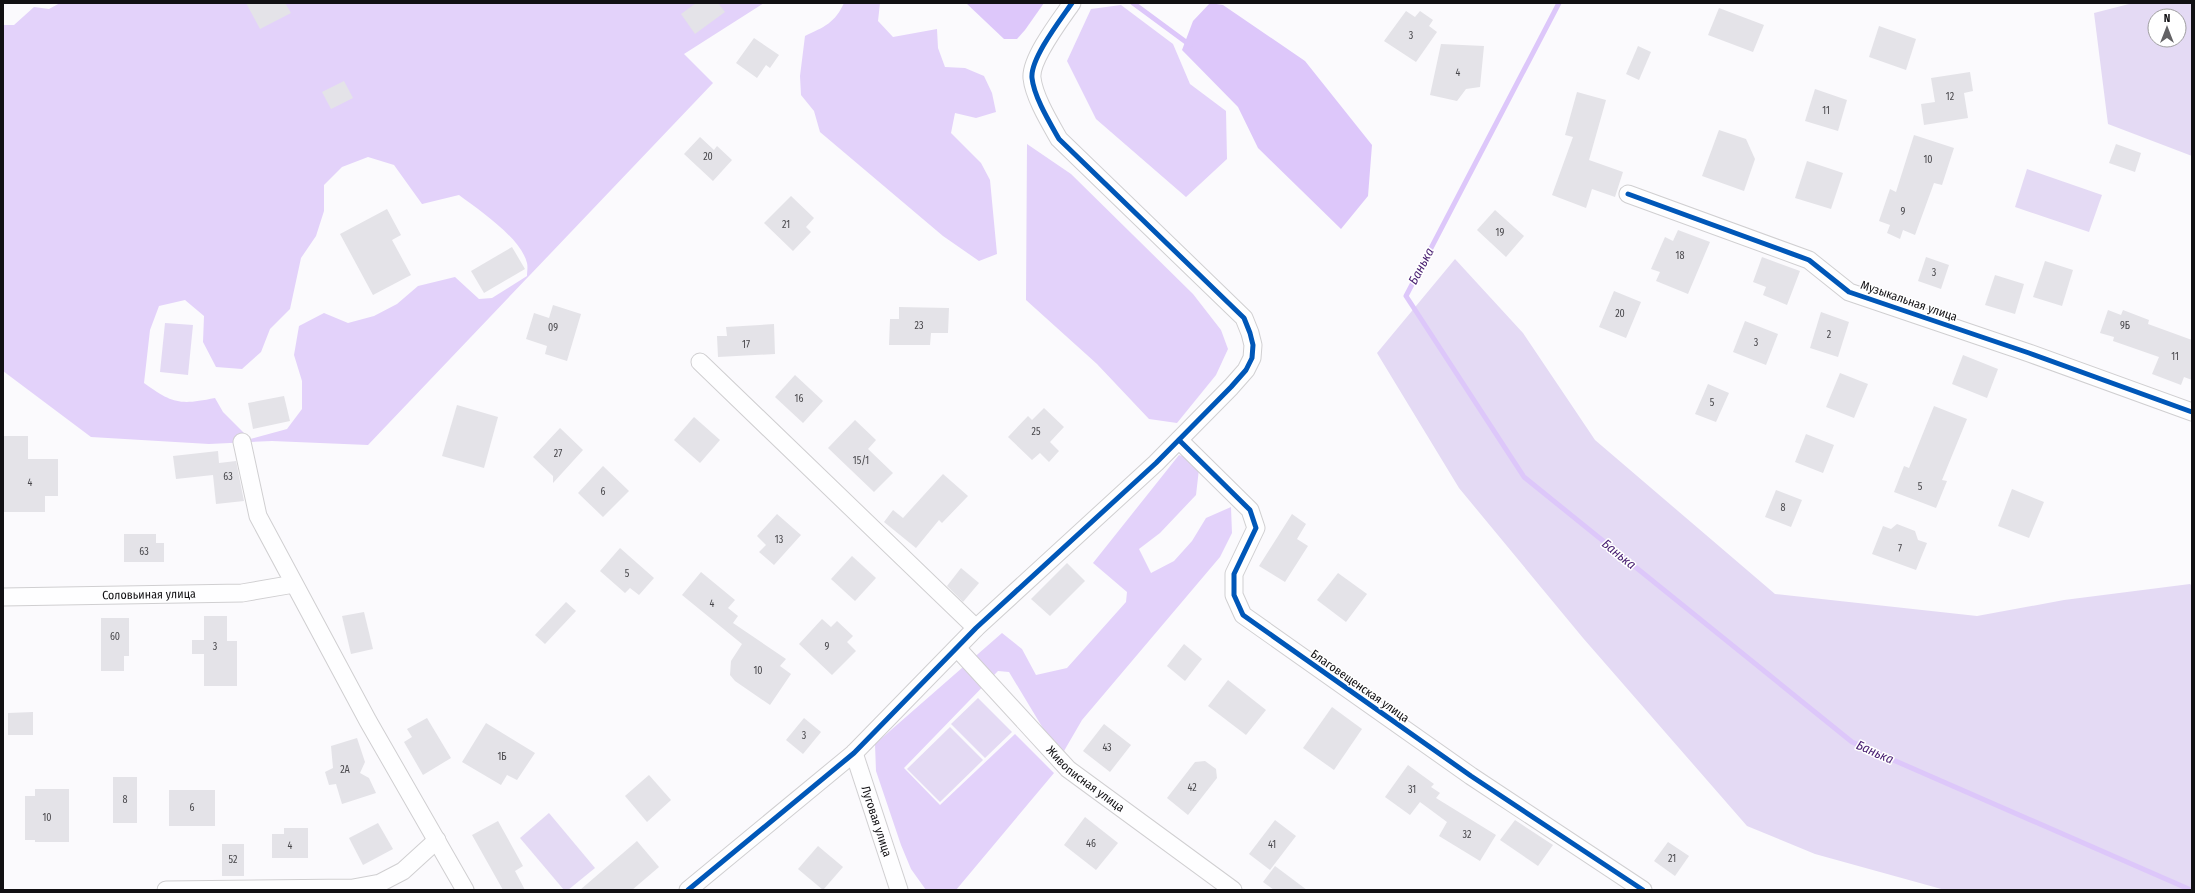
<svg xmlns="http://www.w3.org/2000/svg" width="2195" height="893" viewBox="0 0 2195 893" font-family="'Fira Sans Condensed',sans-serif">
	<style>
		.green { fill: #e4daf4; fill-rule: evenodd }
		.forest { fill: #e3d2fa; fill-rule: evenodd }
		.water { fill: #ddc7fa }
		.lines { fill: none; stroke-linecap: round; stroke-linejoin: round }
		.stream { stroke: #ddc7fa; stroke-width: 5 }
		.building { fill: #e4e3e8 }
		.minor-casing { stroke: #d0cfd1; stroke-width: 19 }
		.minor { stroke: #fefeff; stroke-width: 17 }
		.cycleway-casing { stroke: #fff; stroke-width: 8 }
		.cycleway { stroke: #0057b8; stroke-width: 5 }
		.labels { text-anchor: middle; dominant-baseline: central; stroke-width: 3; stroke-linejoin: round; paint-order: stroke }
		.number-label { font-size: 10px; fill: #49484c }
		.street-label { font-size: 12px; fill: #111013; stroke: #fff }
		.water-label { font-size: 13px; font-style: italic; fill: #4a2172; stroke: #fff }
	</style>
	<rect width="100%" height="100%" fill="#fbfafd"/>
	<g class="green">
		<path d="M 2133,3 L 2192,3 L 2192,156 L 2108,124 L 2094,13 ZM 2155,16 L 2179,16 L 2179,40 L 2155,40 Z"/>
		<polygon points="2027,169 2102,195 2089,232 2015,207"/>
		<polygon points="1455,259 1523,333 1595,440 1775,594 1977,616 2064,600 2190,584 2192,586 2192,890 1945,890 1815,854 1747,826 1583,638 1459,488 1377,353"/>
		<polygon points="165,323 193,325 188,375 160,372"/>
		<polygon points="978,698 1012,732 985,758 951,724"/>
		<polygon points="950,727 983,760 940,802 907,769"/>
		<polygon points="549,813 595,868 568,890 564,890 520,838"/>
	</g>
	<g class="forest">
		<path d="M 60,3 L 764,3 L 684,54 L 713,83 L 368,445 L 272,441 L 209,444 L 91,437 L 3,371 L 3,25 L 14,25 L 34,7 L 49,9 ZM 368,157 L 394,165 L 422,204 L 459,195 C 479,210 521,238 527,263 C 528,267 527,272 527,276 L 492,298 L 479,299 L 455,277 L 418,286 L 397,304 L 374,316 L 348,323 L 324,313 L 299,326 L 294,355 L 302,381 L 302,409 L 287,429 L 250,439 L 223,412 L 215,398 C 180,405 173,404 144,383 L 150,330 L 159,306 L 185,300 L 204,316 L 203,342 L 216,367 L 242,369 L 261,352 L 270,329 L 290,309 L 301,258 L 316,236 L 324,211 L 324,185 L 342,167 Z"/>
		<path d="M 844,3 L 880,3 L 878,21 L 893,37 L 937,29 L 938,48 L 945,67 L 965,68 L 984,76 L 992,93 L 996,112 L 976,118 L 955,113 L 951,133 L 981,163 L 990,180 L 997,254 L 979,261 L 943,236 L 820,132 L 814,111 L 801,95 L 800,76 L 805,36 C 824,27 835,23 844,3 Z"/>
		<polygon points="1121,5 1173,44 1190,84 1226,111 1227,159 1186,197 1096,119 1067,61 1091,9"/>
		<polygon points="1027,144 1071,174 1193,294 1221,330 1228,349 1216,375 1177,423 1149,419 1097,364 1026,300"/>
		<polygon points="1179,455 1192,459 1199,469 1196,495 1160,533 1139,549 1151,573 1174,561 1192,541 1206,518 1231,507 1232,533 1220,557 1082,720 1064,751 1044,730 1009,672 998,671 904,768 940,805 1015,734 1054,773 956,890 926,890 911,869 901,845 876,771 875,744 1002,633 1022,649 1036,675 1067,668 1126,602 1127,592 1093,563"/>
	</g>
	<g class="water">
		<polygon points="966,3 1044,3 1025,30 1017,39 1004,39"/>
		<polygon points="1210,3 1223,5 1305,61 1372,145 1368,196 1341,229 1258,148 1238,107 1182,50 1193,21"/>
	</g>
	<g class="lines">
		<g class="stream">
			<polyline points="1133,3 1190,45"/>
			<polyline points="1559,3 1406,296 1524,477 1852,742 2191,890"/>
		</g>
	</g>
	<g class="building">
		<polygon points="246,3 285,3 291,13 260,29"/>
		<polygon points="696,3 718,3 725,12 695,34 681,14"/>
		<polygon points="1719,8 1764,25 1753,52 1708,35"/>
		<polygon points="1406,11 1415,17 1420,11 1433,20 1429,26 1437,32 1416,62 1384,41"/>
		<polygon points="1879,26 1916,39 1906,70 1869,57"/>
		<polygon points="754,38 779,55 770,68 766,65 757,78 736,63"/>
		<polygon points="1441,44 1484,46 1480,87 1466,89 1457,101 1430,95"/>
		<polygon points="1638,46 1651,52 1639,80 1626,74"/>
		<polygon points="1970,72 1973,91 1964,93 1968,118 1924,125 1921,104 1935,102 1931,78"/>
		<polygon points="344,81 353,98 331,109 322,92"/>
		<polygon points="1815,89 1847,100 1838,131 1805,121"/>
		<polygon points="1577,92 1606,100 1589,160 1623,172 1615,197 1592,189 1586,208 1552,195 1573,137 1565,135"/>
		<polygon points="1719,130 1746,139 1755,159 1744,191 1702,176"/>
		<polygon points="1914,135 1954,148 1942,185 1934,183 1915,235 1903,230 1900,239 1887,233 1890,225 1879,221 1890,189 1896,192"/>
		<polygon points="700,137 714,150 717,146 732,160 713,181 684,154"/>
		<polygon points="2116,144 2141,153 2135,172 2109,163"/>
		<polygon points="1807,161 1843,173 1831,209 1795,198"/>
		<polygon points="791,196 814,218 806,227 811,232 793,251 764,223"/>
		<polygon points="387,209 401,235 392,240 411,275 373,295 340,234"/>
		<polygon points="1495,210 1524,236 1506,257 1477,230"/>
		<polygon points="1678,230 1710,242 1688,294 1656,281 1660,272 1651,269 1665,237 1673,241"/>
		<polygon points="512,247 525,269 484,293 471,271"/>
		<polygon points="1762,257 1800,271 1787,305 1763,295 1766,287 1753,282"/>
		<polygon points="1926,257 1949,265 1941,289 1918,281"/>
		<polygon points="2045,261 2073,270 2062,306 2033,297"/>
		<polygon points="1995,275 2024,284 2015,314 1985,305"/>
		<polygon points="1614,291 1641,302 1626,338 1599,327"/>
		<polygon points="553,305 581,314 567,361 545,354 547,346 526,339 534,313 549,318"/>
		<polygon points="899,307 949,308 948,333 931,333 930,345 889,345 890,319 899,319"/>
		<polygon points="2108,310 2121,315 2123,310 2149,320 2148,324 2192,340 2192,380 2184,377 2181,385 2152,374 2159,357 2113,341 2114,337 2100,333"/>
		<polygon points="1821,312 1849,322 1838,357 1810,348"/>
		<polygon points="1745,321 1778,334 1766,365 1733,352"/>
		<polygon points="774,324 775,354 718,357 717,336 727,336 726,327"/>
		<polygon points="1963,355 1998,369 1987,398 1952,384"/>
		<polygon points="1840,373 1868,384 1854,418 1826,407"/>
		<polygon points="795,375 823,401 803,423 775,397"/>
		<polygon points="1708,384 1729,393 1716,422 1695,414"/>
		<polygon points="284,396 290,421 253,429 248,403"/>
		<polygon points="457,405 498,417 484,468 442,456"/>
		<polygon points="1934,406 1967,419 1942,480 1947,481 1936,508 1894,492 1904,466 1909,468"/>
		<polygon points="1044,408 1064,427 1050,442 1059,451 1049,462 1040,453 1032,460 1008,437 1028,416 1032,420"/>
		<polygon points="694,417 720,440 700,463 674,440"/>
		<polygon points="855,420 876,440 868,449 893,473 874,492 828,448"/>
		<polygon points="560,428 583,450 553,483 553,476 533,457"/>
		<polygon points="1806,434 1834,445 1823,473 1795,462"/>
		<polygon points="3,436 28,436 28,459 58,459 58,496 45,496 45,512 3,512"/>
		<polygon points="218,451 219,463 236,461 244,501 216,504 213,475 176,479 173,456"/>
		<polygon points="603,466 629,491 603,517 578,493"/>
		<polygon points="943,474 968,496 942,523 939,520 916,548 884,522 893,510 903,518"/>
		<polygon points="2012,489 2044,502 2029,538 1998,526"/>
		<polygon points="1776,490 1802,500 1791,527 1765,517"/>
		<polygon points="777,514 801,535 774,565 759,552 766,545 757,536"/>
		<polygon points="1292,514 1306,524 1297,539 1308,546 1285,582 1259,566"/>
		<polygon points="1897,524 1915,531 1918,540 1927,543 1916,570 1872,554 1883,526 1891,529"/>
		<polygon points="124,534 156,534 156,543 164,543 164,562 124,562"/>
		<polygon points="620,548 654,578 639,595 630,588 625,593 600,571"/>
		<polygon points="852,556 876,578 855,601 831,579"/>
		<polygon points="1067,563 1085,581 1050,616 1031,599"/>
		<polygon points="961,568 979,583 963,602 947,586"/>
		<polygon points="701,572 735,600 728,608 738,616 733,623 786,659 780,666 791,674 770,705 735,681 730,675 731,661 742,644 682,595"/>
		<polygon points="1338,573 1367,594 1346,622 1317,600"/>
		<polygon points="566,602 576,611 545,644 535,635"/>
		<polygon points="364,612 373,649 351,654 342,616"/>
		<polygon points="204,616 227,616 227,641 237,641 237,686 204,686 204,654 192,654 192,640 204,640"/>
		<polygon points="101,618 129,618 129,656 124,656 124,671 101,671"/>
		<polygon points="822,619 831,627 837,621 853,636 847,642 856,651 832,675 799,644"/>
		<polygon points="1184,644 1202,659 1185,681 1167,666"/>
		<polygon points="1228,680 1266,710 1246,735 1208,706"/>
		<polygon points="1332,707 1362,729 1334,770 1303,748"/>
		<polygon points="33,712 33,735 8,735 8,713"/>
		<polygon points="427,718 451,758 423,775 404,742 412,737 407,729"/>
		<polygon points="804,718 821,732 803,754 786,740"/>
		<polygon points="486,723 535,753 517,780 507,775 501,785 462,762"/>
		<polygon points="1104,724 1131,745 1110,772 1083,751"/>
		<polygon points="357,738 365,762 360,773 369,778 376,793 342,804 336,784 329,785 325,772 333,768 331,746"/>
		<polygon points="1205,761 1216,769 1217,778 1188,815 1167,798 1195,762"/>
		<polygon points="1408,765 1434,784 1431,787 1440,793 1436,798 1496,835 1480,861 1439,836 1447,822 1420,802 1410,815 1385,797"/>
		<polygon points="649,775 671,800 647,822 625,796"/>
		<rect x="113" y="777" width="24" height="46"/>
		<polygon points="35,789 69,789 69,842 35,842 35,840 25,840 25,796 35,796"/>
		<rect x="169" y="790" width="46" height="36"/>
		<polygon points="1085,817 1118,843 1096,870 1064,845"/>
		<polygon points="1275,820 1296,836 1270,870 1249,854"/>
		<polygon points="1515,820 1553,845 1538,866 1500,840"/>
		<polygon points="498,821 523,866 515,871 525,890 503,890 472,835"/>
		<polygon points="378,823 393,849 363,865 349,838"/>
		<polygon points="284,828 308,828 308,858 272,858 272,834 284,834"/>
		<polygon points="637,841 659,867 632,890 580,890"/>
		<polygon points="1668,842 1689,856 1675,876 1654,861"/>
		<rect x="222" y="844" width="22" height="32"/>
		<polygon points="818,846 843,867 823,890 798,869"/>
		<polygon points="1275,866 1307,890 1274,890 1263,882"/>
	</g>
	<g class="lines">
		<defs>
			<g id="minor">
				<polyline points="1628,194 1809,260 1849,292 2029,353 2192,412"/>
				<polyline points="700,362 976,628"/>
				<polyline points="1179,440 1250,510 1256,528 1234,574 1234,595 1243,615 1471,776 1643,890"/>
				<polyline points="242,442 258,516 368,721 465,890"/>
				<path id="s1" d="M 3,597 L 242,593 L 294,584"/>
				<path id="s2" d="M 957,648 L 1068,769 L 1233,890"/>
				<path id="s3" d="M 854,753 L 899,890"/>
				<polyline points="166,890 353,888 380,883 403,871 437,840"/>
				<path d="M 688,890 L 854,753 L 976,628 L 1156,463 L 1231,387 L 1246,370 L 1252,358 L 1253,345 L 1250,333 L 1244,318 L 1059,139 C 1050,123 1034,97 1032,78 C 1030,59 1061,19 1072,3"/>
			</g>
		</defs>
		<use href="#minor" class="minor-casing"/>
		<use href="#minor" class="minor"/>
		<defs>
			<g id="cycleway">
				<polyline points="1628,194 1809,260 1849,292 2029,353 2192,412"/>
				<polyline points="1179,440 1250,510 1256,528 1234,574 1234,595 1243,615 1471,776 1643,890"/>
				<path d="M 688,890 L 854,753 L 976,628 L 1156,463 L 1231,387 L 1246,370 L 1252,358 L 1253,345 L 1250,333 L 1244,318 L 1059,139 C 1050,123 1034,97 1032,78 C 1030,59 1061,19 1072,3"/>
			</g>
		</defs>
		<use href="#cycleway" class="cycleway-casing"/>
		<use href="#cycleway" class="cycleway"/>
	</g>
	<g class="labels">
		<g class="number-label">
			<text x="1411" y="36">3</text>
			<text x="1458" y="73">4</text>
			<text x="1950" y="97">12</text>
			<text x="1826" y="111">11</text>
			<text x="708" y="157">20</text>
			<text x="1928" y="160">10</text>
			<text x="1903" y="212">9</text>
			<text x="786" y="225">21</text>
			<text x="1500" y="233">19</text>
			<text x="1680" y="256">18</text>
			<text x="1934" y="273">3</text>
			<text x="1620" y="314">20</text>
			<text x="919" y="326">23</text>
			<text x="2125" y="326">9Б</text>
			<text x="553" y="328">09</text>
			<text x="1829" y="335">2</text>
			<text x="1756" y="343">3</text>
			<text x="746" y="345">17</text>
			<text x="2175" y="357">11</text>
			<text x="799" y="399">16</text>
			<text x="1712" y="403">5</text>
			<text x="1036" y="432">25</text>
			<text x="558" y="454">27</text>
			<text x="861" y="461">15/1</text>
			<text x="228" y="477">63</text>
			<text x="30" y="483">4</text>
			<text x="1920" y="487">5</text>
			<text x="603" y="492">6</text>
			<text x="1783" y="508">8</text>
			<text x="779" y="540">13</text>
			<text x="1900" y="549">7</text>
			<text x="144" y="552">63</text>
			<text x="627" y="574">5</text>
			<text x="712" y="604">4</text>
			<text x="115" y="637">60</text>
			<text x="215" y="647">3</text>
			<text x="827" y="647">9</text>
			<text x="758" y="671">10</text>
			<text x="804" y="736">3</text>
			<text x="1107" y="748">43</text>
			<text x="502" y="757">1Б</text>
			<text x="345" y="770">2А</text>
			<text x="1192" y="788">42</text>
			<text x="1412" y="790">31</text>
			<text x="125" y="800">8</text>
			<text x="192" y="808">6</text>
			<text x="47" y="818">10</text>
			<text x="1467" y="835">32</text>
			<text x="1091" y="844">46</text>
			<text x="1272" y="845">41</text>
			<text x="290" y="846">4</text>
			<text x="1672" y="859">21</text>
			<text x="233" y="860">52</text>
		</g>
		<g class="street-label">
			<text transform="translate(1909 301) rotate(19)">Музыкальная улица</text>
			<text stroke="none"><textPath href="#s1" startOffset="146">Соловьиная улица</textPath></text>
			<text transform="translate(1360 686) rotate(35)">Благовещенская улица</text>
			<text stroke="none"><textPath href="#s2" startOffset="184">Живописная улица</textPath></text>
			<text stroke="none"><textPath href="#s3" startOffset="72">Луговая улица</textPath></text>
		</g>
		<g class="water-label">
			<text transform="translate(1421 266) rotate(-62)">Банька</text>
			<text transform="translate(1619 554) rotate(39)">Банька</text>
			<text transform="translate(1875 752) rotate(24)">Банька</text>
		</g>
	</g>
	<rect width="2195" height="893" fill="none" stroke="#111013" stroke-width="8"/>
	<g transform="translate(2167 28)"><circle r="19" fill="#ffffff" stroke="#a09fa1"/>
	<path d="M0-3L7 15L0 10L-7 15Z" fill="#636265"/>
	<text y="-6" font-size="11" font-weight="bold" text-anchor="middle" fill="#111013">N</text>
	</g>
</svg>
